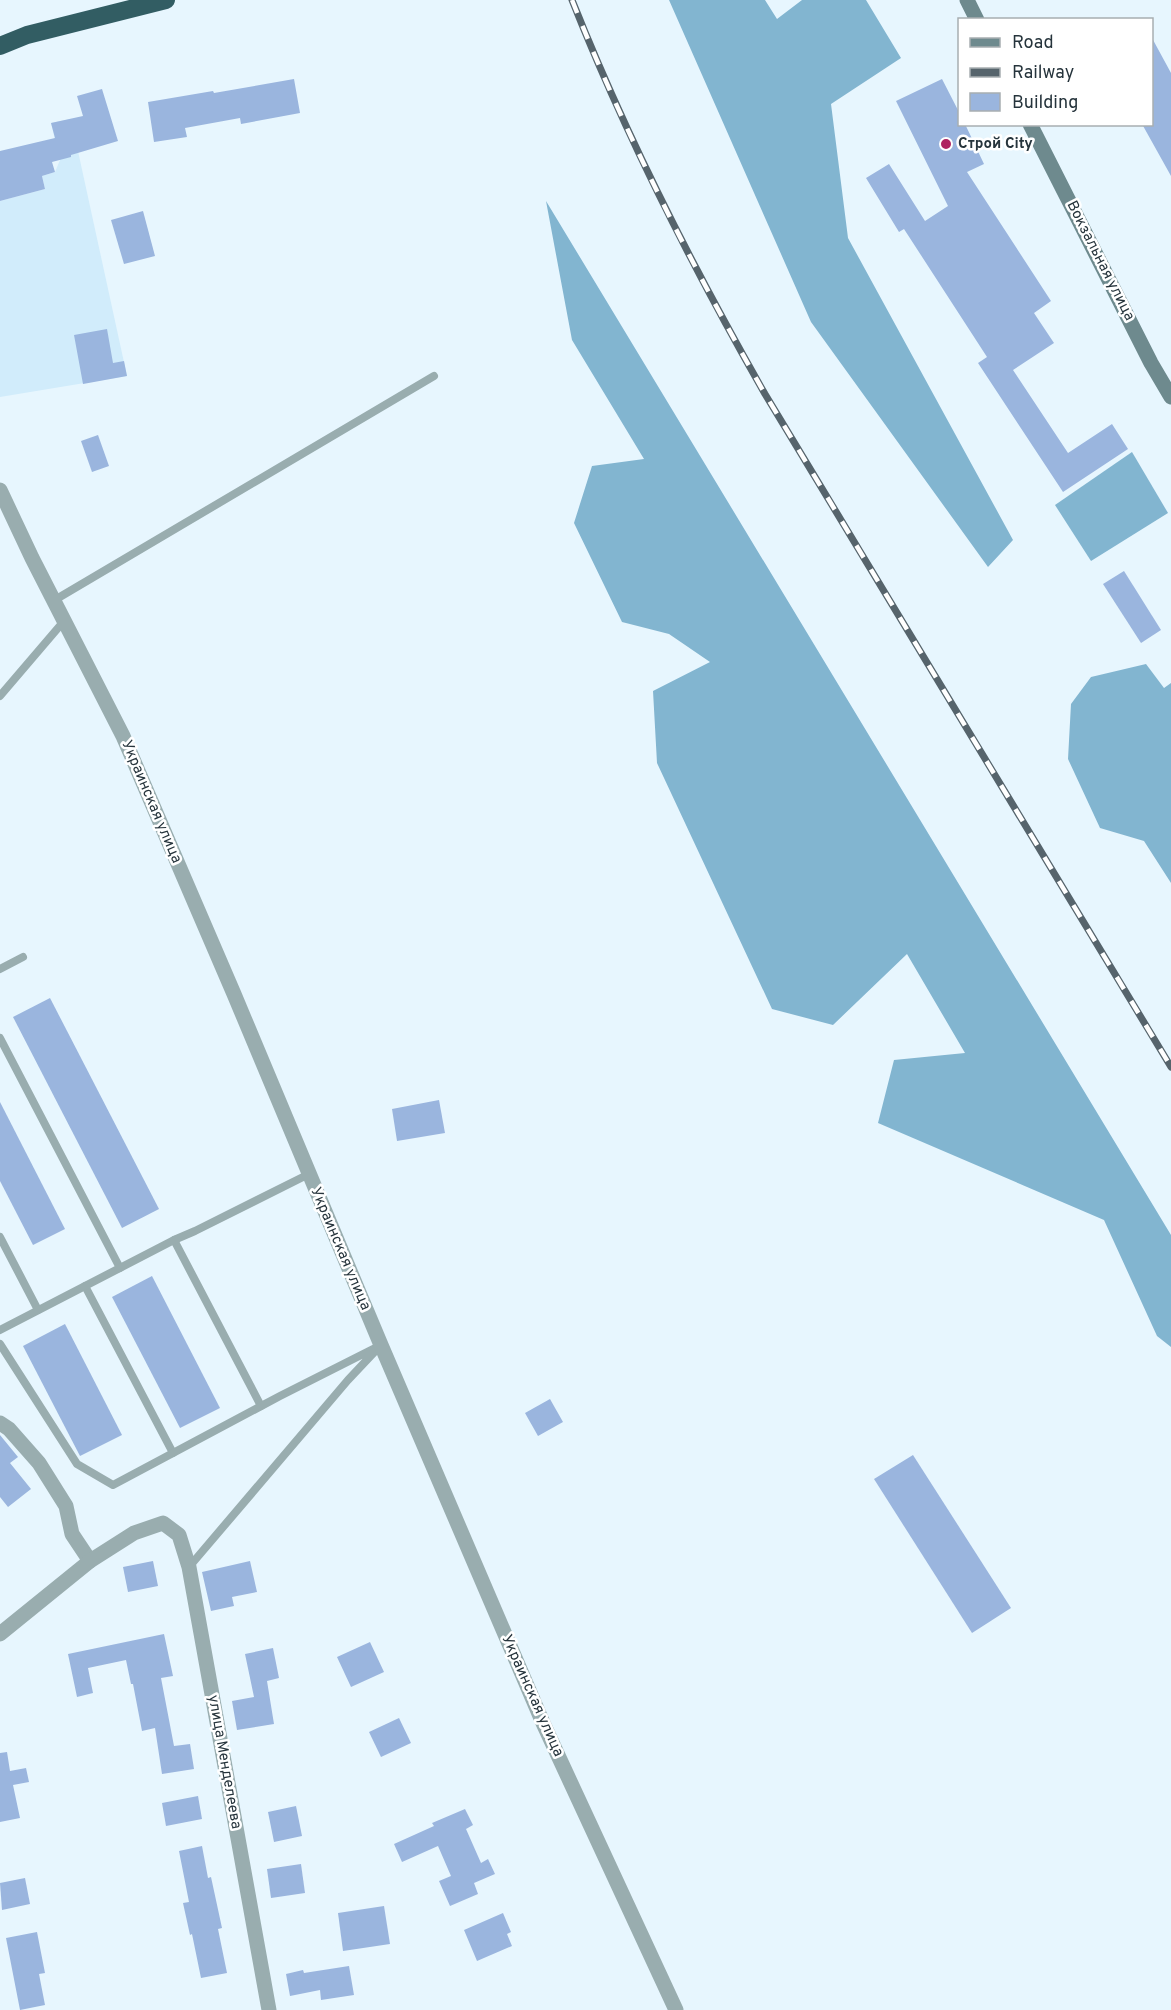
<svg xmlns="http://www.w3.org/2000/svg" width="1171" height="2010" viewBox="0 0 1171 2010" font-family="Overpass,sans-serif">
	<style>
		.built { fill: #d1ecfb }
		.forest { fill: #82b5d0 }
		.building { fill: #9ab5de }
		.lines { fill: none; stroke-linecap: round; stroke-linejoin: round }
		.lane { stroke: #99adaf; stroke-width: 8 }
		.street { stroke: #99adaf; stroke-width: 15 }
		.secondary { stroke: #6e8a8e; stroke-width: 15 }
		.highway { stroke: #325d63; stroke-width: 18 }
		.rail-casing { stroke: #56646c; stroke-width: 7 }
		.rail { stroke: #fff; stroke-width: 4.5; stroke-dasharray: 14; stroke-linecap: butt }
		.poi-dot { fill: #af2361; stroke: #fff; stroke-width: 2 }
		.labels { text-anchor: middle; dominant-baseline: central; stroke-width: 5; stroke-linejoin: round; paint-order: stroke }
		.poi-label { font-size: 15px; font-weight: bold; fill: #26343c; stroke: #fff; text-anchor: start }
		.street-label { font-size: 15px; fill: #26343c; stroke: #fff }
	</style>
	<rect width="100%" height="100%" fill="#e7f6fe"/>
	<polygon class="built" points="71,119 127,376 0,397 0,201 45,189 42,176 55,172 60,160 51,123"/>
	<g class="forest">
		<polygon points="669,0 765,0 777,19 802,0 866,0 901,58 831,104 848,238 1013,540 988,567 811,322"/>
		<polygon points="546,201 1171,1235 1171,1347 1157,1336 1104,1220 878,1123 894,1060 965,1053 907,954 833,1025 772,1009 657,763 653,691 710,662 669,634 622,622 574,523 592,466 644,459 572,340"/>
		<polygon points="1132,452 1168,513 1091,561 1055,505"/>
		<polygon points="1146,664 1164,688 1171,683 1171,883 1144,841 1100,828 1068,759 1071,704 1091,677"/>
	</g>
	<g class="building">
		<polygon points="1152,38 1171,73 1171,176 1142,124 1152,124"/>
		<polygon points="294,79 300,113 241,124 240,118 185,128 187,137 154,142 148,102 213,91 214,93"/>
		<polygon points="942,79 960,114 960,124 965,124 984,164 967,172 1051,301 1034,313 1054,343 1013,370 1068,453 1112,424 1128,449 1063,492 978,363 987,357 904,229 899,232 866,178 889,164 925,221 948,206 896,101"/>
		<polygon points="102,89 118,141 71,155 71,157 52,162 55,172 42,176 45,189 0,201 0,151 55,138 51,123 83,116 77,96"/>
		<polygon points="143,211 155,256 124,264 111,220"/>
		<polygon points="107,329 113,363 124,361 127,376 83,384 74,335"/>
		<polygon points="98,435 109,466 92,472 81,441"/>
		<polygon points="1124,571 1161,630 1141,643 1103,584"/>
		<polygon points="50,998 159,1209 122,1228 13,1017"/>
		<polygon points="439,1100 445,1133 397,1141 392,1109"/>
		<polygon points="0,1102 65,1229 33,1245 0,1181"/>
		<polygon points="152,1276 220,1408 180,1428 112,1297"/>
		<polygon points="65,1324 122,1435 80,1456 23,1346"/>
		<polygon points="550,1399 563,1422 538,1436 525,1413"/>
		<polygon points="0,1435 18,1457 10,1463 31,1489 8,1507 0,1497"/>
		<polygon points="913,1455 1011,1608 972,1633 874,1479"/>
		<polygon points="153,1561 158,1586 128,1592 123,1567"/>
		<polygon points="250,1561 257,1592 232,1597 234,1606 211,1611 202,1572"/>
		<polygon points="164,1634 173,1676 161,1678 174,1746 190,1744 194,1769 162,1774 155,1728 142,1731 133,1684 131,1684 126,1660 88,1668 93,1693 77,1697 68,1654"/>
		<polygon points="370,1642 384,1672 351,1687 337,1657"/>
		<polygon points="273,1648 279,1678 267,1681 274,1724 237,1730 232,1701 254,1697 245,1654"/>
		<polygon points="399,1718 411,1743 381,1757 369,1732"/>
		<polygon points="7,1752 10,1771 26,1768 29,1782 13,1785 20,1818 0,1822 0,1753"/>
		<polygon points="198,1796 202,1819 166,1826 162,1803"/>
		<polygon points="296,1806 302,1836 274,1842 268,1812"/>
		<polygon points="465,1809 473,1825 466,1829 481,1863 488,1859 495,1874 474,1883 478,1894 450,1906 439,1881 451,1876 438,1846 402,1862 394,1844 434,1826 432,1823"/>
		<polygon points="202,1846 208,1878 211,1877 222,1928 218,1929 227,1973 201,1978 192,1934 190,1935 183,1903 189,1902 179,1851"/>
		<polygon points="301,1864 305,1893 271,1898 267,1869"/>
		<polygon points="25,1878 30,1904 2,1910 0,1883"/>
		<polygon points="384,1906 390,1944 343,1951 338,1913"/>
		<polygon points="503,1913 511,1932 507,1934 512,1946 477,1961 464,1930"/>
		<polygon points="37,1932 45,1973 39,1974 45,2005 20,2010 6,1938"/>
		<polygon points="349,1966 354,1995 321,2000 320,1990 290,1996 286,1974 303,1970 304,1973"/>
	</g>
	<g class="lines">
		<g class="lane">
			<polyline points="53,601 434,376"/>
			<polyline points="0,696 64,621"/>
			<polyline points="0,969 23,957"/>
			<polyline points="0,1038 120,1268"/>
			<polyline points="0,1237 38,1310"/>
			<polyline points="174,1240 261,1406"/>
			<polyline points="85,1286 173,1453"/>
			<polyline points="0,1330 174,1240 195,1231 309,1174"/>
			<polyline points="0,1344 77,1464 113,1485 280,1396 381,1345 348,1380 189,1567"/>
		</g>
		<g class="street">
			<polyline points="0,490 32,558 123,736 234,994 381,1345 543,1723 676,2010"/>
			<polyline points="0,1423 9,1429 39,1463 66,1506 72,1534 90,1561"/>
			<polyline points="0,1634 90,1561 134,1533 163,1523 179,1535 189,1567 269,2010"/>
		</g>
		<g class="secondary">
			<polyline points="967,0 977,20"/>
			<polyline points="1030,124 1151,363 1171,397"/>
		</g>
		<polyline class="highway" points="0,46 27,35 166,0"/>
		<defs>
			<path id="rail" d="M 572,0 C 626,136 692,266 765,394 L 1171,1067"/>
		</defs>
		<use href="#rail" class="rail-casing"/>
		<use href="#rail" class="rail"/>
	</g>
	<circle class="poi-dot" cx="946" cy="144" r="6"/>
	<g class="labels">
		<g class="poi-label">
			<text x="958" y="144">Строй City</text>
		</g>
		<g class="street-label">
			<text transform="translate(1100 261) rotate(63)">Вокзальная улица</text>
			<text transform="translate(151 802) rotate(67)">Украинская улица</text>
			<text transform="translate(340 1249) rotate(67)">Украинская улица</text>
			<text transform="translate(532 1696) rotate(66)">Украинская улица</text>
			<text transform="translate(224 1762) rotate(80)">улица Менделеева</text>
		</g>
	</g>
	<rect x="958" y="18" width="195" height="108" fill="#ffffff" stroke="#a8aeb1" stroke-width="1.5"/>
	<rect x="970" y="38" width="30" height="9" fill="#6e8a8e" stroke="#a8aeb1" stroke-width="1.5"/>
	<text x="1012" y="48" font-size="18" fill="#26343c">Road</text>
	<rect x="970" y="68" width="30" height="9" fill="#56646c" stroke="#a8aeb1" stroke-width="1.5"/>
	<text x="1012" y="78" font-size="18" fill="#26343c">Railway</text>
	<rect x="970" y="93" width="30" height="18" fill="#9ab5de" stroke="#a8aeb1" stroke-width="1.5"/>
	<text x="1012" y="108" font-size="18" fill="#26343c">Building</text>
</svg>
